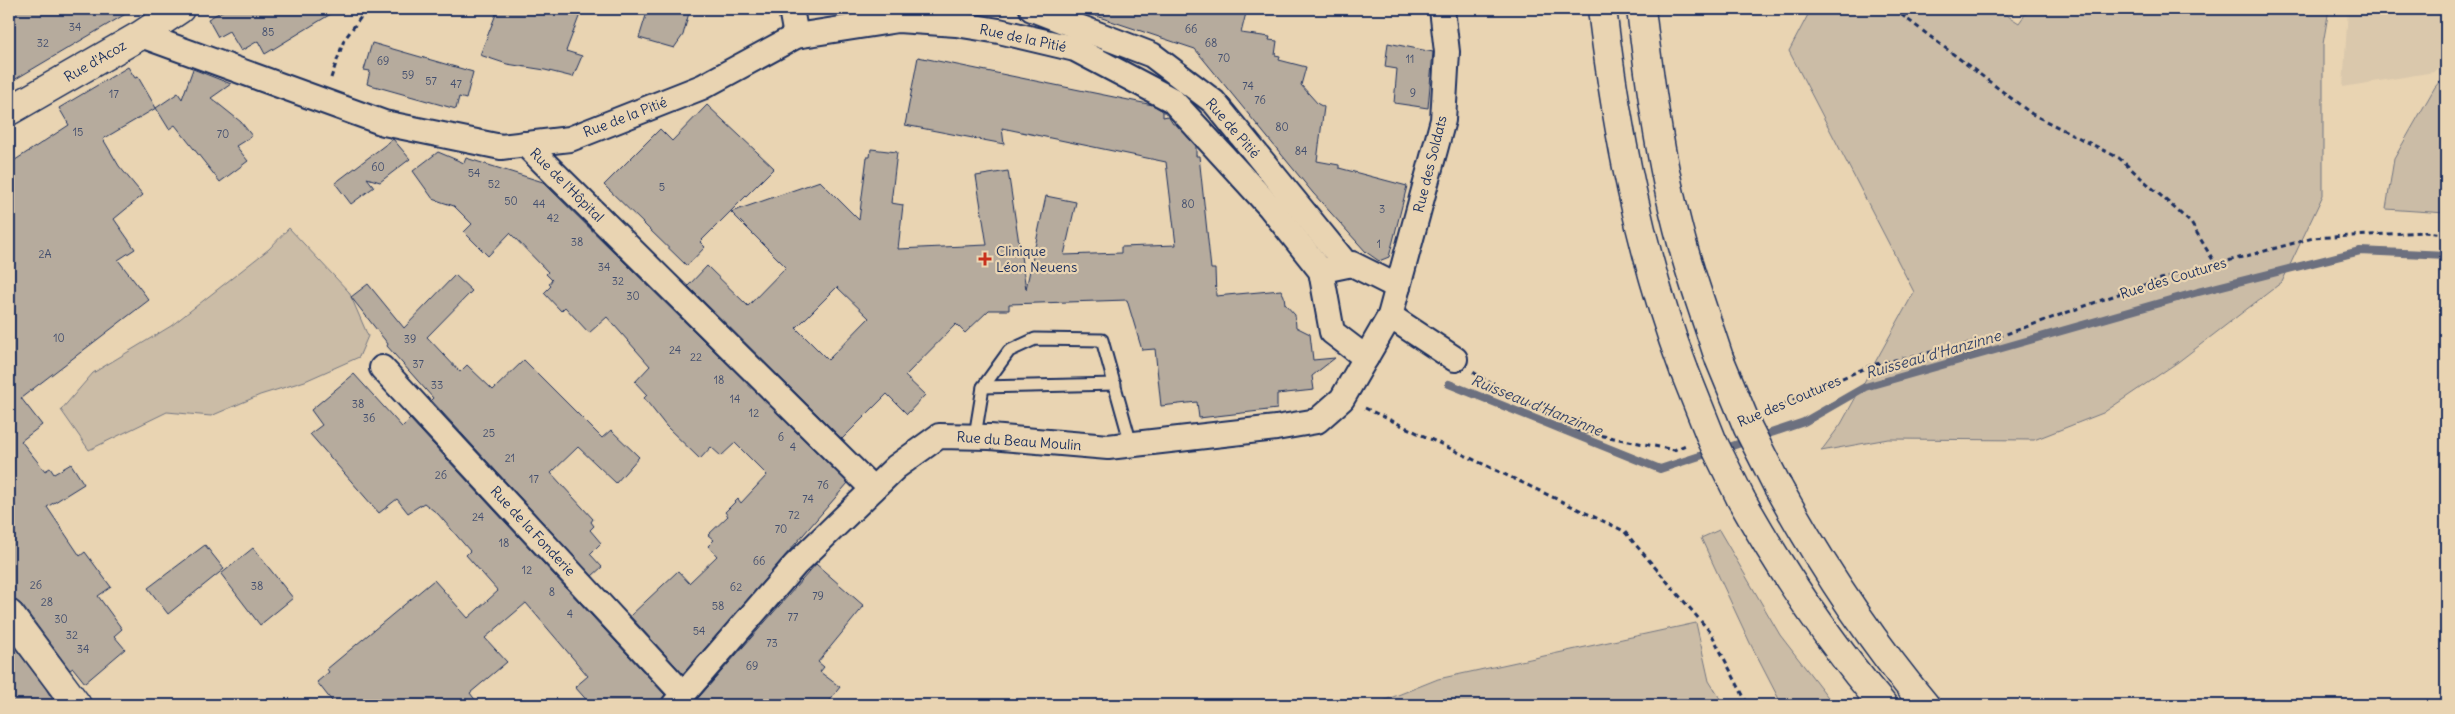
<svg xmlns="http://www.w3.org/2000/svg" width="2455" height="714" viewBox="0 0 2455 714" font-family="Delius,sans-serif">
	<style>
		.built { fill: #dac8ac }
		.green { fill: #cbbca6; stroke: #737682 }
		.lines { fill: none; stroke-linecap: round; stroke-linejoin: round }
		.stream { stroke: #6c707f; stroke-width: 8 }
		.building { fill: #b6ab9d; stroke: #1b2f5e; fill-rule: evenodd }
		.service-casing { stroke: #1b2f5e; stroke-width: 15 }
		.minor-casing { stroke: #1b2f5e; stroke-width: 28 }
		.tertiary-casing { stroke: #1b2f5e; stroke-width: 31 }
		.primary-casing { stroke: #1b2f5e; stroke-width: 31 }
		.path { stroke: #1b2f5e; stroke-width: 3; stroke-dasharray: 5 4; stroke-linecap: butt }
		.service { stroke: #e9d4b2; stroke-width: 11 }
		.minor { stroke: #e9d4b2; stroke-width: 24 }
		.tertiary { stroke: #e9d4b2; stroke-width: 28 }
		.primary { stroke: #e9d4b2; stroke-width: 28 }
		.primary-bridge-casing { stroke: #1b2f5e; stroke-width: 31; stroke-linecap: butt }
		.primary-bridge { stroke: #e9d4b2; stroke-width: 28 }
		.poi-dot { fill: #c8321e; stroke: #e9d4b2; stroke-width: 2 }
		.labels { text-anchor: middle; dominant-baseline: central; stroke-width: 4.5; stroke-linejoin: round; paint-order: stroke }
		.number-label { font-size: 11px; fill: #424e6e }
		.street-label { font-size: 14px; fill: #1b2f5e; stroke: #e9d4b2 }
		.poi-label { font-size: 14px; fill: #1b2f5e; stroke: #e9d4b2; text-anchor: start }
		.water-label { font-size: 15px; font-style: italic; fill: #364569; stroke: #e9d4b2 }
	</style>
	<rect width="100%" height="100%" fill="#e9d4b2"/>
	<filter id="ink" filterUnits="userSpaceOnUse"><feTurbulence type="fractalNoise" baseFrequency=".02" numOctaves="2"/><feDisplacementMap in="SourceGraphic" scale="10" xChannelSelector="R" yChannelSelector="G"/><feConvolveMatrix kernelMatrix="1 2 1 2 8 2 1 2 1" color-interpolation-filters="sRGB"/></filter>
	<g filter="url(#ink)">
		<polygon class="built" points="2348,9 2446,9 2446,59 2434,72 2343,87"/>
		<g class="green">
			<polygon points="1811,9 1997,9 2019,23 2029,9 2329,9 2323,44 2323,195 2282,282 2178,362 2103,413 2034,440 1888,439 1821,451 1841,424 1914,292 1789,51"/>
			<polygon points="2446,74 2446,213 2386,209 2394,159 2435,87"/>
			<polygon points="289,228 349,292 368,336 359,357 305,381 260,395 211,416 167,412 89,450 61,410 93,373 171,326 269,249"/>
			<polygon points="1719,530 1780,635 1834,705 1782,705 1750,643 1701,538"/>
			<polygon points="1696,623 1709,681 1724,705 1373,705 1438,679"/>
		</g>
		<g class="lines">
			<g class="stream">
				<polyline points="1449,384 1660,469 1712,452"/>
				<polyline points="1723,449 1804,422 1865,387 2198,292 2360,251 2446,255"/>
			</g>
		</g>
		<g class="building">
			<polygon points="9,9 134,9 9,83"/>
			<polygon points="226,9 339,9 265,54 258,41 241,51 229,31 218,37 208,19"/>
			<polygon points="498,9 582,9 566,51 582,56 573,77 545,70 507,64 480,55"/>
			<polygon points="648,9 690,9 683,35 674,48 639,38"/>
			<polygon points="1085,9 1247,9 1241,33 1270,37 1269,40 1277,41 1275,55 1280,56 1279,60 1306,67 1301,85 1318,104 1324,107 1317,161 1339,165 1339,168 1407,186 1389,257 1379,261 1366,252 1313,193 1195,49 1084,12"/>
			<polygon points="372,43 473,72 466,99 459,97 456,109 367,84 370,71 364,70"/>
			<polygon points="1388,43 1433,52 1428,108 1394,103 1397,69 1385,67"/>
			<path d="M 918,57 L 1153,105 L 1163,111 L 1163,117 L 1168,116 L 1173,124 L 1176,124 L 1196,146 L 1196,156 L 1199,156 L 1211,269 L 1215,269 L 1216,296 L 1281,290 L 1284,296 L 1285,304 L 1295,315 L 1296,327 L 1310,334 L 1313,360 L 1335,358 L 1312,376 L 1314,390 L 1277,394 L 1277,409 L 1199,418 L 1197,402 L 1161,406 L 1155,349 L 1142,350 L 1127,300 L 1009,304 L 1009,310 L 989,310 L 965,333 L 956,324 L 905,376 L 925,395 L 907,414 L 887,394 L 842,439 L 688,286 L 707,266 L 748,306 L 786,267 L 731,212 L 820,181 L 859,220 L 867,157 L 870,157 L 871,149 L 897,152 L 891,203 L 903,205 L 898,249 L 987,245 L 976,176 L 1008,171 L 1026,289 L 1046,196 L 1076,202 L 1064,255 L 1121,253 L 1121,247 L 1176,245 L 1166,162 L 1002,128 L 1004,144 L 905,125 ZM 837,287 L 869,318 L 828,360 L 796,328 Z"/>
			<polygon points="128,67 135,78 138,77 156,108 103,139 119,166 143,195 114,219 135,249 118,260 149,300 21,398 42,425 21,441 45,471 50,468 54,474 71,464 84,484 47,507 80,556 85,552 111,587 98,596 122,629 114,636 125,649 85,683 73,668 70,670 22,605 16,600 9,599 9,164 69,125 59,108"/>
			<polygon points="193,69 231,84 211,98 241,122 252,136 236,146 248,161 220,182 175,125 169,129 156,108 178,93 182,99"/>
			<polygon points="707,105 774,168 700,242 705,247 687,266 604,185 660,129 672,141"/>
			<polygon points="393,139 410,159 380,182 367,178 374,187 351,204 335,183"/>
			<polygon points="438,152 464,163 466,158 543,182 848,483 683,674 630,616 678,571 689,583 717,556 708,546 714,540 708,535 728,516 725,512 738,499 741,503 767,475 735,443 721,456 711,447 700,459 666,426 644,398 647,395 635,382 650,366 607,317 589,333 565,307 561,311 544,293 551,286 549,284 552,280 546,274 548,272 510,233 488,256 464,232 472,224 454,206 433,199 413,171"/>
			<polygon points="455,275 472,291 427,337 460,372 467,365 493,390 524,360 602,438 611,430 639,457 616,483 578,447 551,473 593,519 591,522 594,526 590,530 601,543 590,554 602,567 592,576 431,400 433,398 387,346 388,344 351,297 368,284 404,328"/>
			<polygon points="354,374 402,427 410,419 665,695 661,705 591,705 575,687 588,676 526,603 485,638 507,662 470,693 479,705 335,705 317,682 329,672 327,669 434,580 468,618 498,591 466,555 470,551 438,514 424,503 408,513 397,499 379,513 310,434 322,425 311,410"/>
			<polygon points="205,545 224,569 168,614 148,588"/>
			<polygon points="253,548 293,598 260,625 221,574"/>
			<polygon points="816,564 864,606 818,662 824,667 820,672 840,687 826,705 692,705"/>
			<polygon points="9,640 46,689 56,705 9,705"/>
		</g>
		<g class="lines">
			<defs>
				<g id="service">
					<polyline points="983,387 1115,384"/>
					<polyline points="975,436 983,387 1009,351 1035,339 1102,340 1131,444"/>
				</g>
				<g id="minor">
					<polyline points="791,9 796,36"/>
					<polyline points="1032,9 1152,55 1214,102 1347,265"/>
					<polyline points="141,35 384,123 501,147 570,139 702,87 796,36 898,20 956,24 999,31 1075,49 1172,100 1270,207 1321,271 1332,332 1366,358"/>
					<polyline points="525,144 873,489"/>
					<polyline points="1333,268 1352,264 1398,287"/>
					<polyline points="1390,316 1455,359"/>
					<polyline points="382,368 683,694"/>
					<polyline points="674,705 795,565 896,467 939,436 990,437 1108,447 1276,428 1317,421 1342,399 1390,316 1443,120 1447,52 1442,9"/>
				</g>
				<polyline id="tertiary" points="9,614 77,705"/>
				<g id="primary">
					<path d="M 1602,9 C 1617,132 1640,253 1684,370"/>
					<path d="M 1641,9 C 1651,92 1662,176 1686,257 C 1696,291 1708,324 1719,358"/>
					<polyline points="9,111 141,35 180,9"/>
					<path d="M 1778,487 C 1820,563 1869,638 1925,705"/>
					<path d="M 1741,499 C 1782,572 1828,641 1883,705"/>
				</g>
			</defs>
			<use href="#service" class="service-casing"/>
			<use href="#minor" class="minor-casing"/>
			<use href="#tertiary" class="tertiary-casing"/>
			<use href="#primary" class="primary-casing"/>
			<g class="path">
				<polyline points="1894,9 2032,114 2119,158 2191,223 2216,265"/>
				<polyline points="331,78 344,40 364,13 363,9"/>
				<polyline points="1473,372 1497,387 1579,431 1674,450 1686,445"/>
				<polyline points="1365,408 1624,531 1711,633 1748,705"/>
				<polyline points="1768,411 1872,365 1995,338 2161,279 2313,238 2424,232 2446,234"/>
			</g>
			<use href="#service" class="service"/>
			<use href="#minor" class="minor"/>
			<use href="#tertiary" class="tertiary"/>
			<use href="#primary" class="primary"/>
			<defs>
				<g id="primary-bridge">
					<polyline points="1719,358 1748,428 1778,487"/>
					<polyline points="1684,370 1712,440 1741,499"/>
				</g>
			</defs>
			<use href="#primary-bridge" class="primary-bridge-casing"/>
			<use href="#primary-bridge" class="primary-bridge"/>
		</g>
	</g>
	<path class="poi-dot" d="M982.5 251.5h5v5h5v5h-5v5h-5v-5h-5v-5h5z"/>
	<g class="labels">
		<g class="number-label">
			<text x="75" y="27">34</text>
			<text x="1191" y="29">66</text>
			<text x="268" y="32">85</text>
			<text x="43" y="43">32</text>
			<text x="1211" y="43">68</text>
			<text x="1224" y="58">70</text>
			<text x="1410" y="59">11</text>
			<text x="383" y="61">69</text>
			<text x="408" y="75">59</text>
			<text x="431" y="81">57</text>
			<text x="456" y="84">47</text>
			<text x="1248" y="86">74</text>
			<text x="1413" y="93">9</text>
			<text x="114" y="94">17</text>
			<text x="1260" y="100">76</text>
			<text x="1282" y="127">80</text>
			<text x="78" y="132">15</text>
			<text x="223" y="134">70</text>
			<text x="1301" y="151">84</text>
			<text x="378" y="167">60</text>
			<text x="474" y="173">54</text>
			<text x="494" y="184">52</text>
			<text x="662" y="187">5</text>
			<text x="511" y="201">50</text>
			<text x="539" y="204">44</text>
			<text x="1188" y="204">80</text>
			<text x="1382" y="209">3</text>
			<text x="553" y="218">42</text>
			<text x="577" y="242">38</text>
			<text x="1379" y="244">1</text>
			<text x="45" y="254">2A</text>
			<text x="604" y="267">34</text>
			<text x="618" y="281">32</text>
			<text x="633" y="296">30</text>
			<text x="59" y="338">10</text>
			<text x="410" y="339">39</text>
			<text x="675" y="350">24</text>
			<text x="696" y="357">22</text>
			<text x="418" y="364">37</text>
			<text x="719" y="380">18</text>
			<text x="437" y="385">33</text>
			<text x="735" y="399">14</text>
			<text x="358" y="404">38</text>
			<text x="754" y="413">12</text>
			<text x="369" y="418">36</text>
			<text x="489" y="433">25</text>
			<text x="781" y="437">6</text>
			<text x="793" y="447">4</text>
			<text x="510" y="458">21</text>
			<text x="441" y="475">26</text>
			<text x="534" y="479">17</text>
			<text x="823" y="485">76</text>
			<text x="808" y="499">74</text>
			<text x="794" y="515">72</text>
			<text x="478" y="517">24</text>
			<text x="781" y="529">70</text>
			<text x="504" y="543">18</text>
			<text x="759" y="561">66</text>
			<text x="527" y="570">12</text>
			<text x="36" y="585">26</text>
			<text x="257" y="586">38</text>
			<text x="736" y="587">62</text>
			<text x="552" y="592">8</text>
			<text x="818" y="596">79</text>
			<text x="47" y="602">28</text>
			<text x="718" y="606">58</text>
			<text x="570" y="614">4</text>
			<text x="793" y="617">77</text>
			<text x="61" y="619">30</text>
			<text x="699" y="631">54</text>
			<text x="72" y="635">32</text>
			<text x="772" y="643">73</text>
			<text x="83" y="649">34</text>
			<text x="752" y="666">69</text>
		</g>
		<g class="street-label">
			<text transform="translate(1023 38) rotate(12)">Rue de la Pitié</text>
			<text transform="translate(95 61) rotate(-30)">Rue d'Acoz</text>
			<text transform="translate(625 117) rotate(-21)">Rue de la Pitié</text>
			<text transform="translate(1233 128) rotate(49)">Rue de Pitié</text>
			<text transform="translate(1430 164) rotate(-76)">Rue des Soldats</text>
			<text transform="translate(567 185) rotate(45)">Rue de l'Hôpital</text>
			<text transform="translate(2173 278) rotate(-17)">Rue des Coutures</text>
			<text transform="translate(1789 401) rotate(-23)">Rue des Coutures</text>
			<text transform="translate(1019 441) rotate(4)">Rue du Beau Moulin</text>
			<text transform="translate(533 531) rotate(47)">Rue de la Fonderie</text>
		</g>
		<g class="poi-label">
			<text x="996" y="251">Clinique<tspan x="996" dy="16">Léon Neuens</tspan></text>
		</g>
		<g class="water-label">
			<text transform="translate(1933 354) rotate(-16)">Ruisseau d'Hanzinne</text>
			<text transform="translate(1537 405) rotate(22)">Ruisseau d'Hanzinne</text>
		</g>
	</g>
	<rect width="2455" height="714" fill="none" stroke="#e9d4b2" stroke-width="30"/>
	<rect x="15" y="15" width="2425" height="684" fill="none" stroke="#1b2f5e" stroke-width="2" filter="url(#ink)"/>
</svg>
